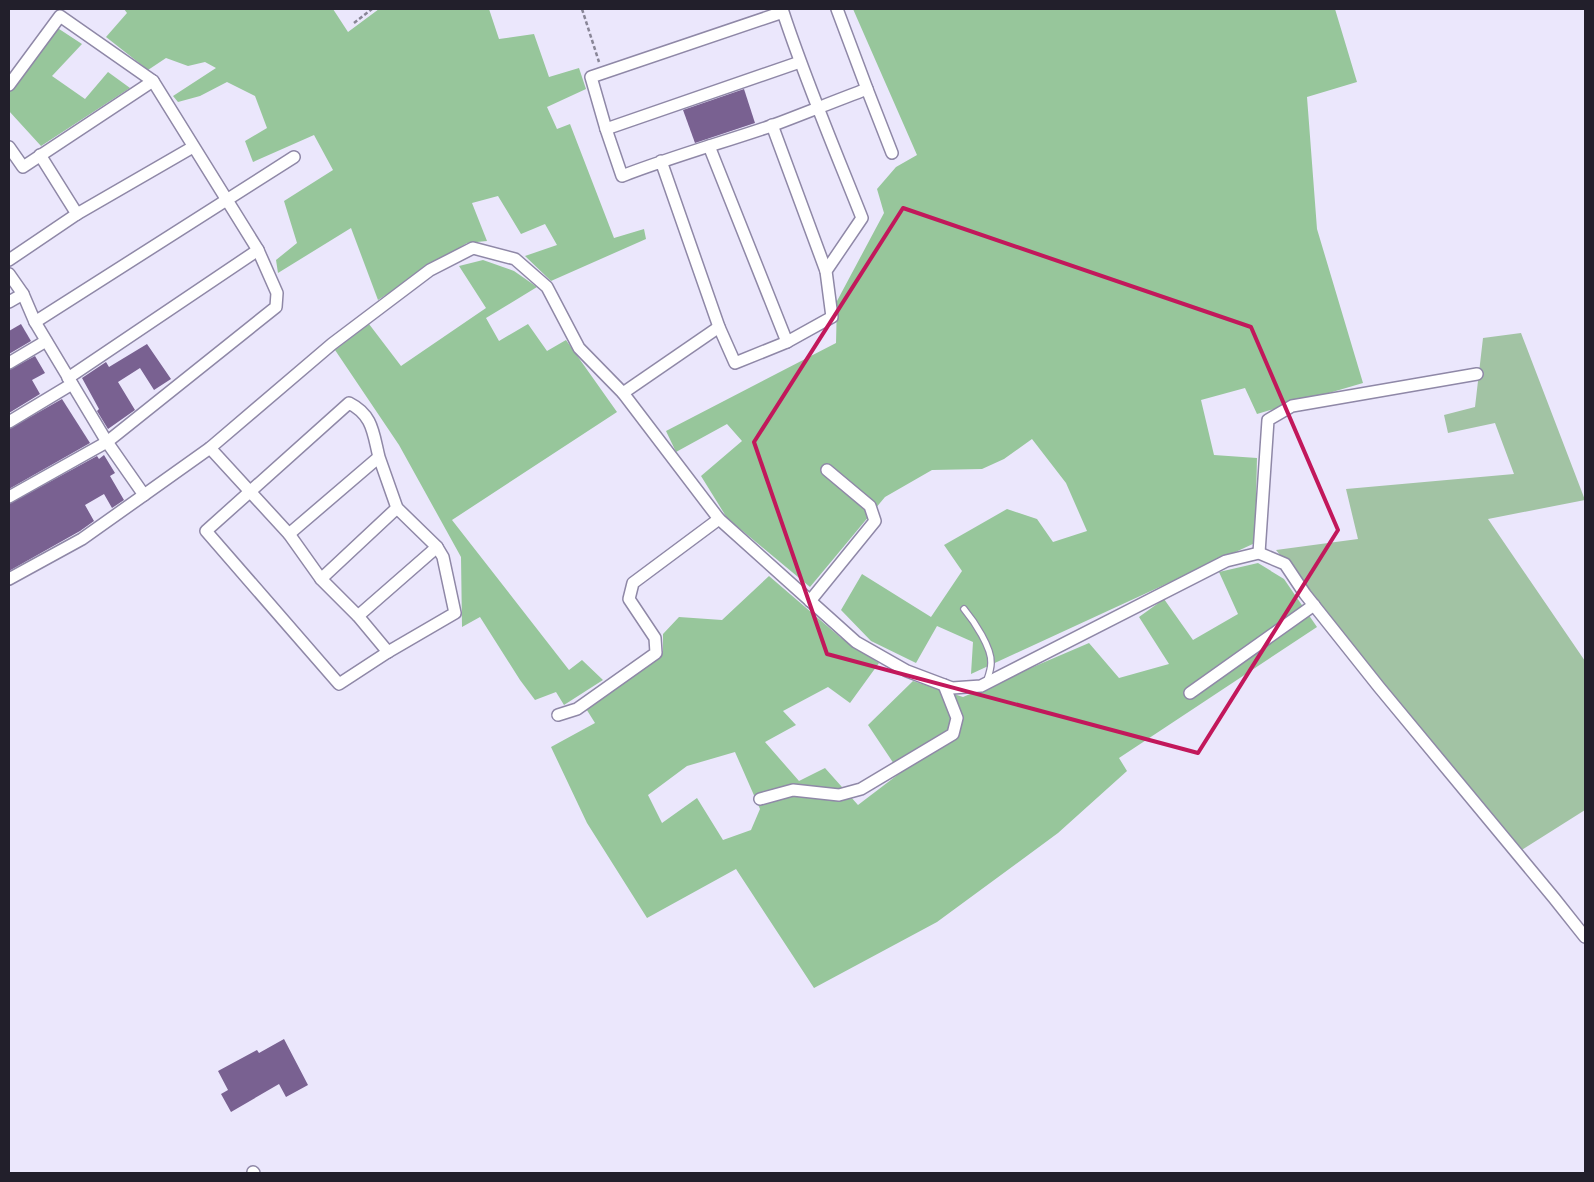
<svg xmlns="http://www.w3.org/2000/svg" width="1594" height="1182" viewBox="0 0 1594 1182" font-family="Karla,sans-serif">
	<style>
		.green { fill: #a2c3a4 }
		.forest { fill: #97c69b; fill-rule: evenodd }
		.building { fill: #796191 }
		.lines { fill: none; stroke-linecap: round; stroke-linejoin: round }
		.service-casing { stroke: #8f88a7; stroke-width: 8 }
		.minor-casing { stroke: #8f88a7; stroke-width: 14 }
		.path { stroke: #898697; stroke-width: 2.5; stroke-dasharray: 4 2.5; stroke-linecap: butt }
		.service { stroke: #fff; stroke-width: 5.5 }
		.minor { stroke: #fff; stroke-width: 11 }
		.marked { fill: none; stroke: #c2185b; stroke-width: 4; stroke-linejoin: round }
	</style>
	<rect width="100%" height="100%" fill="#ebe7fc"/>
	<polygon class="green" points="1521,333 1585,500 1488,519 1585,661 1585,810 1520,851 1276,550 1358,539 1346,489 1514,474 1495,423 1448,433 1444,415 1475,407 1483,338"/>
	<g class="forest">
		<polygon points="124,9 333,9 348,32 379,9 489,9 499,39 534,34 549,77 579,68 586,89 547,107 557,129 570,124 614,238 644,229 646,239 551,281 525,256 557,245 545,224 521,234 498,196 472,203 487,241 467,243 378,300 351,228 278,273 276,260 297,243 284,201 333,170 314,135 253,162 245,141 267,128 255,96 227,82 200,96 178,102 173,96 216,68 205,62 188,66 166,58 148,70 106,37 127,13"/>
		<polygon points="853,9 1335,9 1357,82 1307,97 1317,229 1363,383 1257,414 1245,388 1201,400 1214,455 1257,458 1255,543 971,674 973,642 937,626 916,663 871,641 841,610 862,574 931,617 962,571 944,545 1007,509 1037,519 1053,542 1087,531 1066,483 1032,439 1004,459 982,469 932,470 885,497 810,587 727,518 701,476 742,441 727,424 676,452 666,431 836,343 837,301 884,213 877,189 896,167 917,155"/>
		<polygon points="53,25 82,44 52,76 85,99 108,72 130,88 41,146 9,111 9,77"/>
		<polygon points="483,260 514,271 537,287 486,318 499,341 528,324 547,351 566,340 617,412 452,520 569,670 582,660 603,680 564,705 556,692 535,700 520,680 480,617 462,627 461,557 399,445 335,350 369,324 401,366 486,308 459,266"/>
		<path d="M 1258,563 L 1284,579 L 1317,627 L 1119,758 L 1127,771 L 1058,833 L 937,922 L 814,988 L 736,869 L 647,918 L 587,823 L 551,747 L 595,723 L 585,707 L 663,651 L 663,634 L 679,617 L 722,620 L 769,576 L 840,637 L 879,663 L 850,703 L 828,687 L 783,711 L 796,725 L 765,742 L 799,781 L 825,768 L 858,805 L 900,773 L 868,725 L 913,681 L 963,697 L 1089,643 L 1119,678 L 1169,664 L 1139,617 L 1164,599 L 1193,640 L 1238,614 L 1219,572 ZM 735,752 L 760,809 L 751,830 L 723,840 L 697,798 L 662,823 L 648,795 L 687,766 Z"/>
	</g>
	<g class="building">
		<polygon points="744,89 755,123 695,143 683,110"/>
		<polygon points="21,324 31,341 9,354 9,331"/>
		<polygon points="147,344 171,379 154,390 140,368 118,382 135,410 108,429 97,411 99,409 82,378 106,362 109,367"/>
		<polygon points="35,356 45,373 32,380 40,394 9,413 9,370"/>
		<polygon points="62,399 90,443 9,489 9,429"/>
		<polygon points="104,455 115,473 110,476 124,500 112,508 104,494 85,505 94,521 80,531 9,571 9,504 97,456 99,459"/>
		<polygon points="284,1039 308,1085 286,1097 279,1084 231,1112 221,1094 228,1090 218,1071 257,1050 259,1053"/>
	</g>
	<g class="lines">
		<defs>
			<path id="service" d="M 964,609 C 974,621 992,648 991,663 C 991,670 988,677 986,683"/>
			<g id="minor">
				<polyline points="837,9 867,89"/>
				<polyline points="9,85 60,16 153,81 258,250 277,293 276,307 107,442 9,497"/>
				<polyline points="772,125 826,271"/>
				<polyline points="606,129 800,62"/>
				<polyline points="709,146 787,342"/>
				<polyline points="9,147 23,167 153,81"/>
				<polyline points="40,155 77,214"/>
				<path d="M 661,161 L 719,327 L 735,363 L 787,342 L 832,317 L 826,271 L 862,218 C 835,150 806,82 783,12 L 591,77 L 606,129 L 622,176 C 671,157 721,143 771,126 C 803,114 835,101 867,89 L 892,153"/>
				<polyline points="9,260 77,214 193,147"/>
				<polyline points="9,274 23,294 35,322 107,442 144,495"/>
				<polyline points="9,302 23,294"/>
				<polyline points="35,322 294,157"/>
				<polyline points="9,363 46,341"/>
				<polyline points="68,378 258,250"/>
				<polyline points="623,393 719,327"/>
				<polyline points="9,422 72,384"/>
				<polyline points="210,448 289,534 321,579 358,616 388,652"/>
				<path d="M 289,534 L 379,457 C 373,433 373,415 349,403 L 206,531 L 339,684 L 388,652 L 455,613 L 443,557 L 437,547 L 397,508 L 379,457"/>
				<polyline points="1259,553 1268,420 1292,406 1477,374"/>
				<polyline points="9,579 82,539 144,495 210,448 332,344 430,270 473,248 515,259 547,287 579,348 623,393 719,519 856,642 907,671 952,688 981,686 1226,561 1259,553 1285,564 1305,594 1379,687 1554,898 1585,937"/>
				<polyline points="321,579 397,508"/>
				<polyline points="810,601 875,521 870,506 827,470"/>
				<polyline points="358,616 437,547"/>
				<polyline points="1190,693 1314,605"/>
				<polyline points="558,715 577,709 656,653 655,638 629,599 633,583 719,519"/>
				<polyline points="760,799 793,790 839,795 861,789 953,734 957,718 944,685"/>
				<polyline points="253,1172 254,1173"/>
			</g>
		</defs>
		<use href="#service" class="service-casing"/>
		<use href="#minor" class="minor-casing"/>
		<g class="path">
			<polyline points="582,9 599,62"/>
			<polyline points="354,23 372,9"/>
		</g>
		<use href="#service" class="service"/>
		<use href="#minor" class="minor"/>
	</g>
	<path class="marked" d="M 903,208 L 1251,327 L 1338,530 L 1198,753 L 827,654 L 754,442 Z"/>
	<rect width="1594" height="1182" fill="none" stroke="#221f2b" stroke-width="20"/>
</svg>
